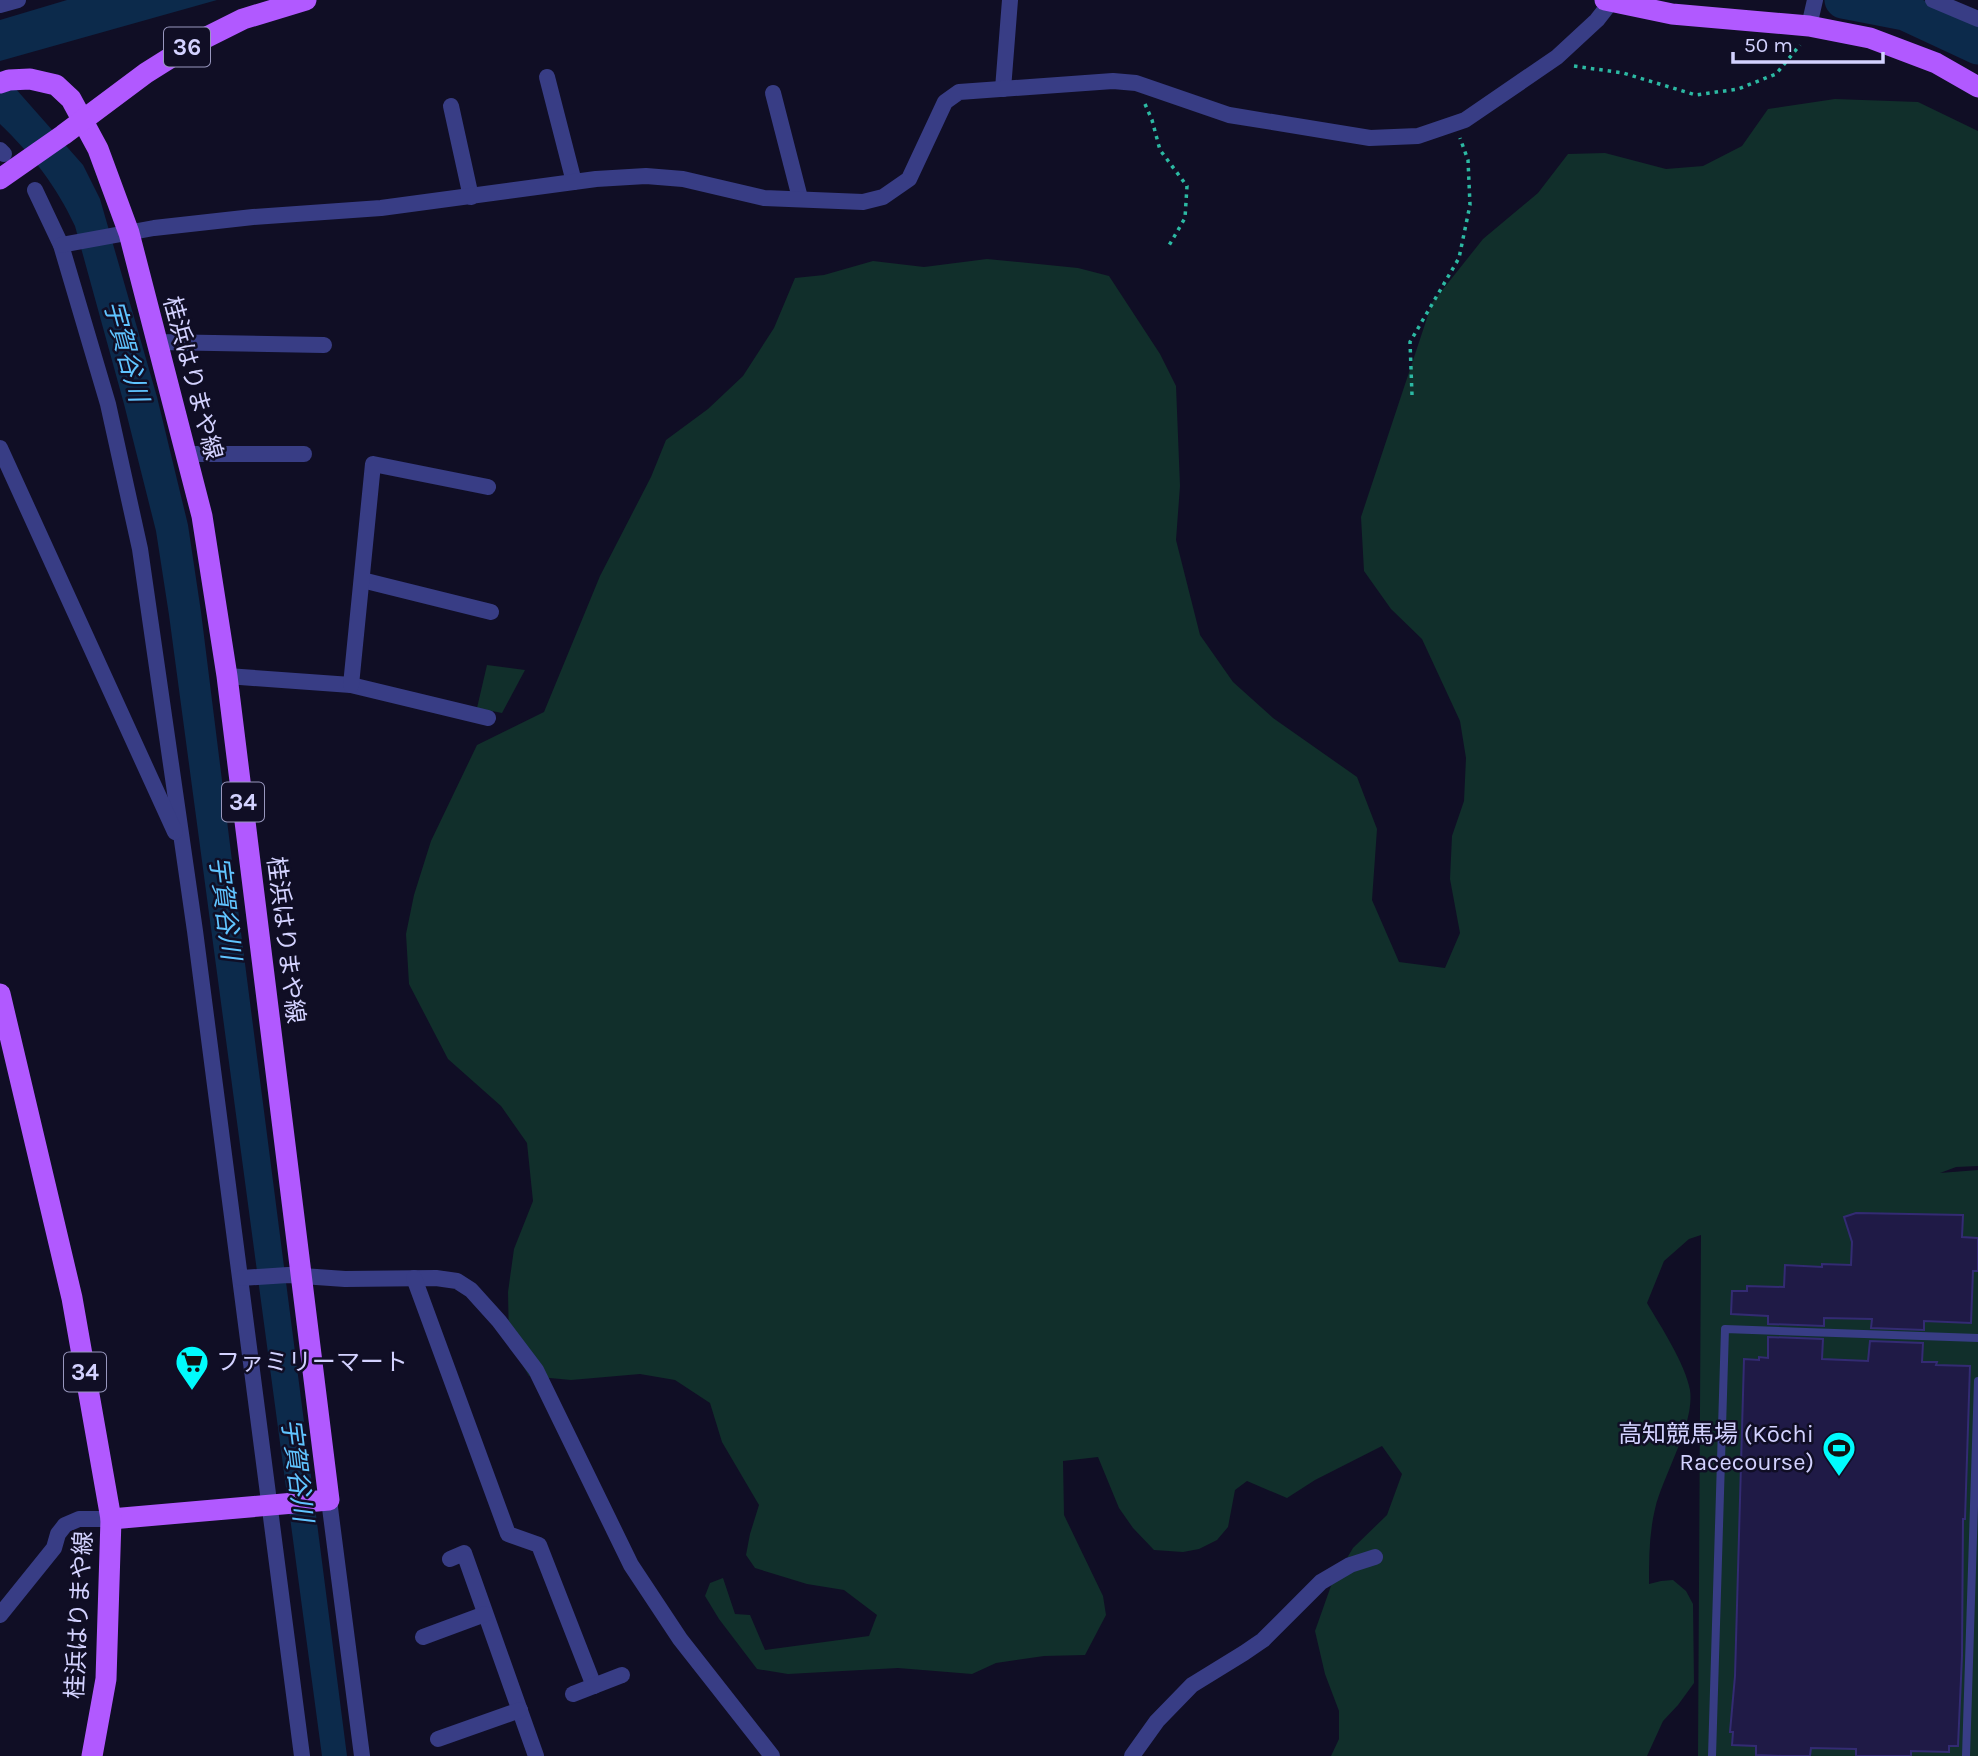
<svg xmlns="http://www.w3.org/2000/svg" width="1978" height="1756" viewBox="0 0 1978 1756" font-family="Karla,'Noto Sans JP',sans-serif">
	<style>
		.green { fill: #112f2b }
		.water { fill: #0c2a4b }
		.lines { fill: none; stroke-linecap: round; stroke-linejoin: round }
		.river { stroke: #0c2a4b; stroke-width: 37 }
		.building { fill: #1f1a46; stroke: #332b73; stroke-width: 2 }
		.path { stroke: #2cb9a3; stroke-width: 3.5; stroke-dasharray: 3.5 5; stroke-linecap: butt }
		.lane { stroke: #383d85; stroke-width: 8 }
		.street { stroke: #383d85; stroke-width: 16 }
		.primary { stroke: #b159ff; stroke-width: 21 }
		.labels { text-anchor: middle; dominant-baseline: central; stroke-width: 5; stroke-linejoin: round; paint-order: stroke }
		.shield { fill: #100e25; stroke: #9897be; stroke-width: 2 }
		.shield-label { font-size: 23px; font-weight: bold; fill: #d3d2ff }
		.street-label { font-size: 24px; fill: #d3d2ff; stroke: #100e25 }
		.poi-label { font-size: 24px; fill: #d3d2ff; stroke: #100e25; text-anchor: start }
		.water-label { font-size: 26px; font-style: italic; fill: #60c4ff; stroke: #100e25 }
	</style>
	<rect width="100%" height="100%" fill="#100e25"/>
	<g class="green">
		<path d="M 1835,99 L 1918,102 L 1978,131 L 1978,1166 L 1956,1167 L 1940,1173 L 1978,1170 L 1978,1756 L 1698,1756 L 1701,1235 L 1689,1239 L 1664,1261 L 1647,1303 C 1661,1327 1685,1363 1690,1390 C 1695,1424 1663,1475 1655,1509 C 1649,1534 1649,1559 1649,1584 L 1661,1581 L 1673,1580 L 1686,1591 L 1693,1604 L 1694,1683 L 1678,1705 L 1663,1721 L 1647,1756 L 1331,1756 L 1339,1739 L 1339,1711 L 1325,1674 L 1315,1631 L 1332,1583 L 1353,1548 L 1387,1515 L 1402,1474 L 1382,1446 L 1315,1480 L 1287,1498 L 1247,1481 L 1235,1490 L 1228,1527 L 1217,1540 L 1199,1549 L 1183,1552 L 1154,1550 L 1133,1528 L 1119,1508 L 1098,1457 L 1063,1461 L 1064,1515 L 1103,1596 L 1106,1615 L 1085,1655 L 1044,1656 L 996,1663 L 972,1674 L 898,1668 L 788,1674 L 757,1669 L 719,1619 L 705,1596 L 710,1583 L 723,1578 L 735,1614 L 750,1615 L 765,1650 L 869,1636 L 877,1615 L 844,1590 L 807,1584 L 755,1568 L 746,1555 L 750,1534 L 759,1505 L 722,1442 L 710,1403 L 675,1380 L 640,1374 L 571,1380 L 529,1376 L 509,1342 L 508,1292 L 514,1249 L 533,1201 L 527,1143 L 501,1106 L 448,1059 L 409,984 L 406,934 L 414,895 L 431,841 L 477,745 L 544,712 L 600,576 L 651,477 L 666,440 L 708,409 L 743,376 L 774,328 L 795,278 L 824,275 L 873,261 L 924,267 L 987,259 L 1078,268 L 1109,276 L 1160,354 L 1176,386 L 1180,486 L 1176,540 L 1200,635 L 1233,682 L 1273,718 L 1357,777 L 1377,829 L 1372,900 L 1399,962 L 1445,968 L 1460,933 L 1450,879 L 1452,836 L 1464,801 L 1466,758 L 1460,721 L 1422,639 L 1391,609 L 1364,571 L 1361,517 L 1432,303 L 1483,239 L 1538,193 L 1568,154 L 1605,153 L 1666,169 L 1703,166 L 1742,146 L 1768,109 Z"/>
		<polygon points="487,665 525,670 502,713 477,708"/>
	</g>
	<g class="water">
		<polygon points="67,0 217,0 0,61 0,20"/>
		<path d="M 0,71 L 83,165 L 100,199 L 157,397 L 188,525 L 201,612 L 239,917 L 347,1756 L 322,1756 L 169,615 L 156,531 L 124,404 L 75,226 C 56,185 32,155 0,124 Z"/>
	</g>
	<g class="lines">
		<polyline class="river" points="1843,0 1905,12 1978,46"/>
	</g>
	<g class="building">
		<polygon points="1856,1213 1963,1215 1962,1237 1978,1238 1978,1271 1973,1271 1971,1323 1924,1321 1924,1330 1871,1328 1872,1319 1824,1318 1824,1326 1768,1324 1768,1316 1731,1314 1732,1291 1747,1291 1747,1286 1784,1287 1785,1265 1822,1267 1822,1264 1851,1265 1852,1242 1844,1217"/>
		<polygon points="1768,1337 1823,1339 1822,1359 1868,1361 1870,1341 1923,1343 1922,1362 1937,1362 1936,1365 1970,1366 1965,1519 1963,1519 1962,1656 1958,1746 1949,1746 1949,1752 1911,1751 1911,1756 1856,1756 1856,1749 1811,1748 1810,1756 1782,1756 1756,1755 1756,1746 1732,1745 1733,1732 1730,1732 1735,1676 1744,1359 1759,1360 1759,1357 1768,1358"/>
	</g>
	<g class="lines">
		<g class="path">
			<polyline points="1574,66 1623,73 1696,95 1738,89 1776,74 1800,45"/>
			<polyline points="1145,104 1152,120 1160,150 1187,186 1185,218 1167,249"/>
			<polyline points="1412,395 1410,342 1459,258 1470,205 1468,160 1460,138"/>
		</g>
		<g class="lane">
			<polyline points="1712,1756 1725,1329 1978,1338"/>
			<polyline points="1966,1756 1978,1381"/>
		</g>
		<g class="street">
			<polyline points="1933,0 1978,19"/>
			<polyline points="0,5 18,0"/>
			<polyline points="1809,26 1815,0"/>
			<polyline points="547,77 574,182"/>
			<polyline points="1003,89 1010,0"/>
			<polyline points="773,93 800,198"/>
			<polyline points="451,106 471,197"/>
			<polyline points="0,150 4,154"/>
			<polyline points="35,190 61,245 108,404 140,549 195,931 302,1756"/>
			<polyline points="61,245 154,228 253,217 381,208 596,179 646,176 683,179 764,198 863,202 883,197 909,179 945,102 959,92 1113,81 1136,83 1229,115 1370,138 1418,136 1465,120 1557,57 1597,20 1611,2"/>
			<polyline points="157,342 324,345"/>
			<polyline points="0,448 175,832"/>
			<polyline points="186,454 304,454"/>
			<polyline points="362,580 491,612"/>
			<polyline points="227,676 351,685 488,718"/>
			<polyline points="351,685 373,464 488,487"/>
			<polyline points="241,1278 288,1275 345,1279 436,1278 457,1281 471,1290 499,1321 536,1370 631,1565 680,1639 772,1756"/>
			<polyline points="414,1278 508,1534 539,1545 594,1686"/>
			<polyline points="329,1500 362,1756"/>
			<polyline points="450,1559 464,1553 536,1756"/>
			<polyline points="0,1615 54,1548 58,1534 65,1525 79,1519 111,1519"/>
			<polyline points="423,1637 485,1614"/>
			<polyline points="573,1694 622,1675"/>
			<polyline points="438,1739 520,1710"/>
			<polyline points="1132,1756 1157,1721 1192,1685 1244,1653 1263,1640 1321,1582 1350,1565 1375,1557"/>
		</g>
		<g class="primary">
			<polyline points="1605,0 1672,14 1809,26 1870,38 1936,63 1978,87"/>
			<polyline points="0,83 9,80 30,79 56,85 71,99 98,149 129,233 202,516 227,676 329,1500 111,1519"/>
			<polyline points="0,179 63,135 146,73 189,46 243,19 306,0"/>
			<polyline points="0,994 72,1298 111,1519 106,1679 92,1756"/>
		</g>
	</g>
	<defs>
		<symbol id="supermarket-pin" viewBox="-11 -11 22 30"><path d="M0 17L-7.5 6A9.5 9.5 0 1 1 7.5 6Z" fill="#00fbfd" stroke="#100e25"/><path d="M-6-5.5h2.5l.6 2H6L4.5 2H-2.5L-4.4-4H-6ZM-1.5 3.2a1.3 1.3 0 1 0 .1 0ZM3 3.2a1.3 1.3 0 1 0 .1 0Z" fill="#111"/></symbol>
		<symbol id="stadium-pin" viewBox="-11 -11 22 30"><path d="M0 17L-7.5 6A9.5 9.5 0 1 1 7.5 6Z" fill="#00fbfd" stroke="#100e25"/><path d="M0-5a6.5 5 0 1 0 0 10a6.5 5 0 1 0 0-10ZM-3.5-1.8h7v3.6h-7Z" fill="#111"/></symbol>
	</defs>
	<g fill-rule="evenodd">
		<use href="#supermarket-pin" x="173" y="1343" width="38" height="52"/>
		<use href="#stadium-pin" x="1820" y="1429" width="38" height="52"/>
	</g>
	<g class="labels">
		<g class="shield">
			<rect x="164" y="27.5" width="46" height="39" rx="5"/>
			<rect x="222" y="782.5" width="42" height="39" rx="5"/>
			<rect x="64" y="1352.5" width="42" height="39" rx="5"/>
		</g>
		<g class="shield-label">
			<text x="187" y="47">36</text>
			<text x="243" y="802">34</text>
			<text x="85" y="1372">34</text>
		</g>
		<g class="street-label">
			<text transform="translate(193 378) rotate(75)">桂浜はりまや線</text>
			<text transform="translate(286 940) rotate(83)">桂浜はりまや線</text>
			<text transform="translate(79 1615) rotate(-87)">桂浜はりまや線</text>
		</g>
		<g class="poi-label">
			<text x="216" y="1362">ファミリーマート</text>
			<text x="1814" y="1434" text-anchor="end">高知競馬場 (Kōchi<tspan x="1814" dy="28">Racecourse)</tspan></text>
		</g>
		<g class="water-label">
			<text transform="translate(126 351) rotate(75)">宇賀谷川</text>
			<text transform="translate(225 908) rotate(83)">宇賀谷川</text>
			<text transform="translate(297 1470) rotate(83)">宇賀谷川</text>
		</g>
	</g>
	<path d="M1733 52v10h150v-10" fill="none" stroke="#d3d2ff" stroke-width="3.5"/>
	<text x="1744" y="52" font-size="21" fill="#d3d2ff" stroke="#100e25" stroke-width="5" paint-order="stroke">50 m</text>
</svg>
